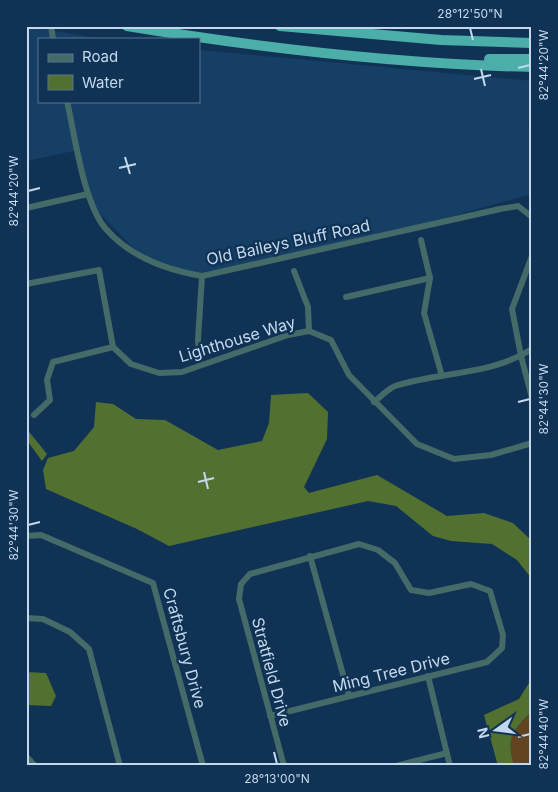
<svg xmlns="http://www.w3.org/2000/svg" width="558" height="792" viewBox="0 0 558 792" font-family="Inter,sans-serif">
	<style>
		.built { fill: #163f66 }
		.green { fill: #624520 }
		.water { fill: #527131 }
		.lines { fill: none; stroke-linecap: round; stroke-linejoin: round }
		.minor { stroke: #446b68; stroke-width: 6 }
		.trunk { stroke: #4caea8; stroke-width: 10 }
		.ticks { fill: none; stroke: #c4d8ed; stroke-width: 2 }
		.labels { text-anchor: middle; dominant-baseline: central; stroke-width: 5; stroke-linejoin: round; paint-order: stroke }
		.street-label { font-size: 16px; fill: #c4d8ed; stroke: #103355 }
		.neatline { fill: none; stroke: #c4d8ed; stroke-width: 2 }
		.ticks-label { font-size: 12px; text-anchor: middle; fill: #c4d8ed }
	</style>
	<rect width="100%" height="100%" fill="#103355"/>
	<polygon class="built" points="26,26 101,39 39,39 39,101 199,101 199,50 532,81 532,122 528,124 532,141 532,194 338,248 185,275 139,254 93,206 78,150 26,161"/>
	<path class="green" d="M 532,711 L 532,766 L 514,766 C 506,737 512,731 532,711 Z"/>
	<g class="water">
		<polygon points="308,393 328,412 327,439 304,487 309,493 377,475 447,516 484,513 513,523 532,541 532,579 517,560 492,544 451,541 433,536 396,506 368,501 169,546 137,529 46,489 43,470 48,458 74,451 94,427 96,402 113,404 136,419 165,420 218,450 262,441 269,423 271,395"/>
		<polygon points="26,428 47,454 42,461 26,439"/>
		<polygon points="26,672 46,673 56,696 51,706 26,705"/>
		<path d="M 532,678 L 532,711 C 512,731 506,737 514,766 L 498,766 L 484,715 L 519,699 Z"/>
	</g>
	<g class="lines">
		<g class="minor">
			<polyline points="51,26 53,39"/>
			<path d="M 67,101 C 75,136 83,201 105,228 C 130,257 166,270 202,276 L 500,209 L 518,206 L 532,217"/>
			<polyline points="26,208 88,194"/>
			<polyline points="421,240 430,278 424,313 442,376"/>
			<polyline points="532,256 512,309 521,356 532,398"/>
			<polyline points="294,271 308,307 309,331"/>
			<polyline points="26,284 99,270 113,347 131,364 159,373 182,372 288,335 309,331 331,340 349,375 417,444 454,459 491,455 532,443"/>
			<polyline points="346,297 430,278"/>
			<polyline points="200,365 198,340 202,276"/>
			<path d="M 374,402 C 380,397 388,389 395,386 C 441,371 490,376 532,349"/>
			<polyline points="34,415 50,400 47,380 53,362 113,347"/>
			<polyline points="26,536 41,535 153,583 203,766"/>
			<polyline points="310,556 349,696"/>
			<polyline points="26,618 43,619 70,632 89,649 120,766"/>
			<polyline points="428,676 450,766"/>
			<polyline points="270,716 487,662 502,648 503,635 490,591 471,584 429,593 411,590 395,563 378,550 359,544 250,574 241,584 239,599 284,766"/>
			<polyline points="26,756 35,766"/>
			<polyline points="396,766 447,753"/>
		</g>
		<g class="trunk">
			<path d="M 127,26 C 261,48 396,64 532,67"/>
			<polyline points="280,26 441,40 532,43"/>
			<polyline points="489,59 532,59"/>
		</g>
	</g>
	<path class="ticks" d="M 470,28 L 473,40M 518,68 L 530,65M 481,69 L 485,86M 474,79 L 491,75M 125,157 L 130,174M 119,168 L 136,164M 28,191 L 40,188M 518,402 L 530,399M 204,472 L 208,489M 198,482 L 214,478M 28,525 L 40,522M 518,737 L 530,734M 274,752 L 277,764"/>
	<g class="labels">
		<g class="street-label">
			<text transform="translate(288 242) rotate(-12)">Old Baileys Bluff Road</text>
			<text transform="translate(237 339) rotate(-17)">Lighthouse Way</text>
			<text transform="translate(185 648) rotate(75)">Craftsbury Drive</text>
			<text transform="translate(272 672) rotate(75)">Stratfield Drive</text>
			<text transform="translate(391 672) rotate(-14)">Ming Tree Drive</text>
		</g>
	</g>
	<rect width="558" height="792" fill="none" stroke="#103355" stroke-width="55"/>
	<rect x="38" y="38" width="162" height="65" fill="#103355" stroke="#587592"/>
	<rect x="48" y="54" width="25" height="8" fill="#446b68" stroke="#587592"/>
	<text x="82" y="62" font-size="15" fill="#c4d8ed">Road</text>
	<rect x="48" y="75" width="25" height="15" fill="#527131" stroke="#587592"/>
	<text x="82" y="88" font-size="15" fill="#c4d8ed">Water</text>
	<g transform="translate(496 730) rotate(256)" stroke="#103355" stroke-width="4" paint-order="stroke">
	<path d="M0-4L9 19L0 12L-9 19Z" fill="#c4d8ed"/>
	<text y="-8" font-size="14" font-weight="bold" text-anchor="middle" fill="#c4d8ed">N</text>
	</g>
	<rect x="28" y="28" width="502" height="736" class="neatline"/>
	<g class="ticks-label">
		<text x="470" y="18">28°12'50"N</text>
		<text transform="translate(544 65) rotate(-90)" y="4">82°44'20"W</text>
		<text transform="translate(14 191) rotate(-90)" y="4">82°44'20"W</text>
		<text transform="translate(544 399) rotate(-90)" y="4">82°44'30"W</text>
		<text transform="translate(14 525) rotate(-90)" y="4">82°44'30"W</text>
		<text transform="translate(544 734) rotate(-90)" y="4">82°44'40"W</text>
		<text x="277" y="783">28°13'00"N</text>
	</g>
</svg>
